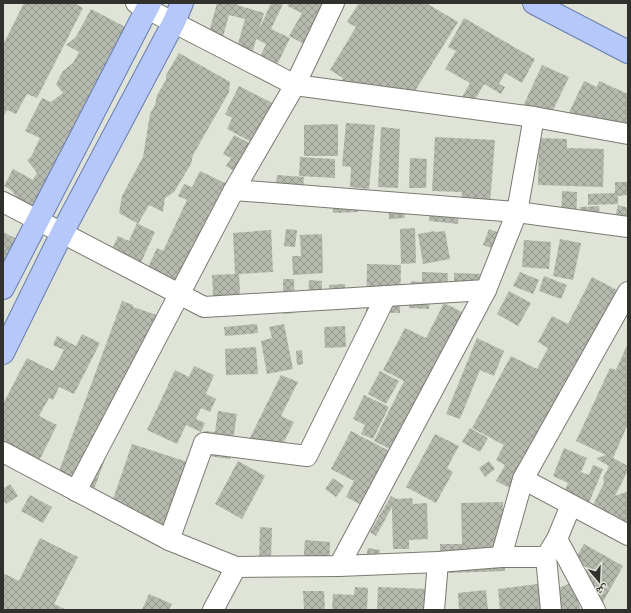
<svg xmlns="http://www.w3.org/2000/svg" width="631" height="613" viewBox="0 0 631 613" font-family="Merriweather,'Noto Naskh Arabic',serif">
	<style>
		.building { fill: url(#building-cross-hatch) }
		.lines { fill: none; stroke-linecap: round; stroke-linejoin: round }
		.minor-casing { stroke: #787b70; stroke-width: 22 }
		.major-casing { stroke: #677caf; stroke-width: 24 }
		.minor { stroke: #fff; stroke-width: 20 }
		.major { stroke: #b6c8f9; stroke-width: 22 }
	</style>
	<defs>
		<pattern id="building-cross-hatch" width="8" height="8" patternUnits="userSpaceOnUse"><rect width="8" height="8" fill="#b6baae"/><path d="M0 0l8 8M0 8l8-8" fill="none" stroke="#94988e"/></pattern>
	</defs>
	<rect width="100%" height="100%" fill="#e0e4d8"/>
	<g class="building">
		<polygon points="24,3 74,3 83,8 37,98 27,94 16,114 7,110 3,118 3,45"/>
		<polygon points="217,3 238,3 237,5 264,13 259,30 271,3 283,4 271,29 290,38 276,67 259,59 266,44 256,39 252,55 236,51 245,19 229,15 222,40 208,36"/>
		<polygon points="289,3 325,3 304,44 289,36 302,13 287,6"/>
		<polygon points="359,3 426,3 458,22 403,110 372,91 340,83 343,78 330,70 356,27 347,22"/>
		<polygon points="91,9 133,31 40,213 22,205 11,190 4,186 13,169 33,180 37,173 27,160 31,157 40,138 25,131 42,98 51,102 63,93 56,84 63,71 73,63 79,52 66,45 76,37"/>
		<polygon points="464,18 535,59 522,83 505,73 499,84 505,87 501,94 484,84 472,105 461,99 470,83 445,69 456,51 448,47"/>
		<polygon points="179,53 230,82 229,92 193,155 191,164 174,192 165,198 163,212 149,205 138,224 155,232 138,269 109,256 118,236 129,241 137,223 119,213 122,196 143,157 150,114 155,105 157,95 166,80 166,75"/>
		<polygon points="542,65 569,77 546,125 520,113"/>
		<polygon points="584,81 597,87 599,81 628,94 627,133 593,117 587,129 566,119"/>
		<polygon points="239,86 280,107 259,146 227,129 232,118 225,114"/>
		<polygon points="346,123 375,125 369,189 350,187 351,167 342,166"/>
		<polygon points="338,124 338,156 304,156 304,125"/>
		<polygon points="381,127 400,129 398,188 378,187"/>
		<polygon points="234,135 253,145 238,173 226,166 231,158 223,154"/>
		<polygon points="435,137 495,140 490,203 461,201 462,192 432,191"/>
		<polygon points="539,138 567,139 567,148 604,149 603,187 538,185"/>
		<polygon points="300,157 335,159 335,178 299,176"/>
		<polygon points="410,158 427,159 426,188 409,188"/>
		<polygon points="200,171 233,187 182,296 143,278 157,248 163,251 187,200 178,196 184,184 192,187"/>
		<polygon points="277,175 304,177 302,204 275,201"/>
		<polygon points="615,182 628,182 628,195 618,196 618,204 588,205 588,194 615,193"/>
		<polygon points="562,191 577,192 576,225 561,224"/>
		<polygon points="403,192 405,218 389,219 387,193"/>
		<polygon points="431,197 460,200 458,224 429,221"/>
		<polygon points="333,201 357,201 358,212 333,213"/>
		<polygon points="618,205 628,208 628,228 615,217"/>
		<polygon points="599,206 601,230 582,232 580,207"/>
		<polygon points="415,228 416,263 401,264 400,229"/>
		<polygon points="286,229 297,230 295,247 284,246"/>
		<polygon points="489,229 508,236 502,252 483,245"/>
		<polygon points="271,230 273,272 239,274 241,310 214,312 212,275 235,274 233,233"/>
		<polygon points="435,231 435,232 445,231 450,259 423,264 418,234"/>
		<polygon points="3,232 25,243 3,284"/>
		<polygon points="322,234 323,273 293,275 292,256 301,256 300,235"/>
		<polygon points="560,239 581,243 573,280 553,276"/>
		<polygon points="524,240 551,242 549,269 522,267"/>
		<polygon points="367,264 401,265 400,313 366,312"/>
		<polygon points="422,272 448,273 447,288 430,287 429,309 409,308 411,281 422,282"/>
		<polygon points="520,272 539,280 533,294 513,286"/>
		<polygon points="454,273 483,274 483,287 454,286"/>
		<polygon points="544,276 567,285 561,299 539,291"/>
		<polygon points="592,277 621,292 583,365 577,362 561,392 518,492 496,481 505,465 496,460 504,445 472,428 511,356 537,369 548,348 538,342 552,316 568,324"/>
		<polygon points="283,279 294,279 295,313 283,314"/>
		<polygon points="309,280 322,281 321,306 308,305"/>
		<polygon points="345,284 346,306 331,307 329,285"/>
		<polygon points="509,291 531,303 518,326 497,314"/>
		<polygon points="122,301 133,305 133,307 157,315 92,495 55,482"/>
		<polygon points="444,303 466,314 396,452 374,441 404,381 383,370 405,328 426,338"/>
		<polygon points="257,324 258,333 225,336 224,327"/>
		<polygon points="284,324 293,369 267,374 261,341 272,338 269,327"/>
		<polygon points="345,326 346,347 325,348 324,327"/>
		<polygon points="82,334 100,343 74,394 59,387 53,400 49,398 39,416 57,425 35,469 3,453 3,404 27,358 53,371 64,350 53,345 57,336 76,346"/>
		<polygon points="477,338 504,351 494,376 480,370 460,419 446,414"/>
		<polygon points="628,343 628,424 613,458 628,466 628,470 615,496 628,491 628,543 589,513 604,483 603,478 609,466 598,460 597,458 606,455 576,441 610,368 616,370"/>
		<polygon points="256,347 258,374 226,375 225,349"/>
		<polygon points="302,350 303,364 297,365 296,351"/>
		<polygon points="194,366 214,375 206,394 216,399 210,412 201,408 196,419 205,423 201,432 186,425 177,444 147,430 175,370 189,377"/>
		<polygon points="380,371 399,381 386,404 368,394"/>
		<polygon points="281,375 298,382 281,416 294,422 277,456 248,442"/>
		<polygon points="364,395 389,407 373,439 361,434 365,425 353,419"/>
		<polygon points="218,411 237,414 230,459 201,455 204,431 215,432"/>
		<polygon points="470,428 488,438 480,452 462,442"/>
		<polygon points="351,431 395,454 367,508 346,497 354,481 331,469"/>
		<polygon points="435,434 459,446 447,468 453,472 436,503 406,487"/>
		<polygon points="132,444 197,465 173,536 111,505"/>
		<polygon points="564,448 587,458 581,472 589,475 593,465 603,469 585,512 560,502 568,483 553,476"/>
		<polygon points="238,461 265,476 242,519 215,504"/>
		<polygon points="489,461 495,469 485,477 479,468"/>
		<polygon points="333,478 344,486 336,497 325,489"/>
		<polygon points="10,484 18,496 6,504 3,500 3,489"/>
		<polygon points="30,495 52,507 43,523 21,511"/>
		<polygon points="391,496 396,499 412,498 413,504 427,503 428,539 409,540 409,549 393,549 392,507 376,536 370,532"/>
		<polygon points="503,502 505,571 447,573 440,556 440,544 462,544 461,503"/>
		<polygon points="260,527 272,528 271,558 259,558"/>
		<polygon points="40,538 78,557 54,604 67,610 3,610 3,573 19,581"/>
		<polygon points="305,540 330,542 329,569 303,567"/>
		<polygon points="584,544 623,566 603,602 585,593 592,580 570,568"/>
		<polygon points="368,548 380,550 377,565 365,563"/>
		<polygon points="571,583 581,610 556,610 549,592"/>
		<polygon points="538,584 542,610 500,610 498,589"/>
		<polygon points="355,587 368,588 367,610 332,610 333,594 354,595"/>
		<polygon points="378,587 426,589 426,610 377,610"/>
		<polygon points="486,590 488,610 459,610 458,593"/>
		<polygon points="303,591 324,591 325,610 304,610"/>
		<polygon points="149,594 172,604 169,610 142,610"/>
	</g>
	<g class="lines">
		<defs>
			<g id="minor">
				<polyline points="136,3 295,85 534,117 628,134"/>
				<polyline points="234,190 517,212 628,227"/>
				<polyline points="3,202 204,307 486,290"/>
				<polyline points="3,452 169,540 236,567 339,566 438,562 501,557 546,557 557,539 571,505"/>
				<polyline points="523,479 628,535"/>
				<polyline points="76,491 234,190 295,85 334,3"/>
				<polyline points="557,539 595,610"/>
				<polyline points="169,540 204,443 307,456 386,296"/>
				<polyline points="501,557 523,479 628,292"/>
				<polyline points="546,557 551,610"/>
				<polyline points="339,566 486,290 517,212 534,117"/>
				<polyline points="213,610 236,567"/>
				<polyline points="434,610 438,562"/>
			</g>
			<g id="major">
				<polyline points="534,3 628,52"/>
				<polyline points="3,288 150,3"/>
				<polyline points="3,353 62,233 174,22 182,3"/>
			</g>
		</defs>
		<use href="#minor" class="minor-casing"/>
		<use href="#major" class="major-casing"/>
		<use href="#minor" class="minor"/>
		<use href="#major" class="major"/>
	</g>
	<rect width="631" height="613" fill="none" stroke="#30312d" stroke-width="8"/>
	<g transform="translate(599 581) rotate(161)" stroke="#e0e4d8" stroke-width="3" paint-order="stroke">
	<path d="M0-3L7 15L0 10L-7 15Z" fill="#30312d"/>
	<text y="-6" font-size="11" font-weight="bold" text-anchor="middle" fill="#30312d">ش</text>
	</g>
</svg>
